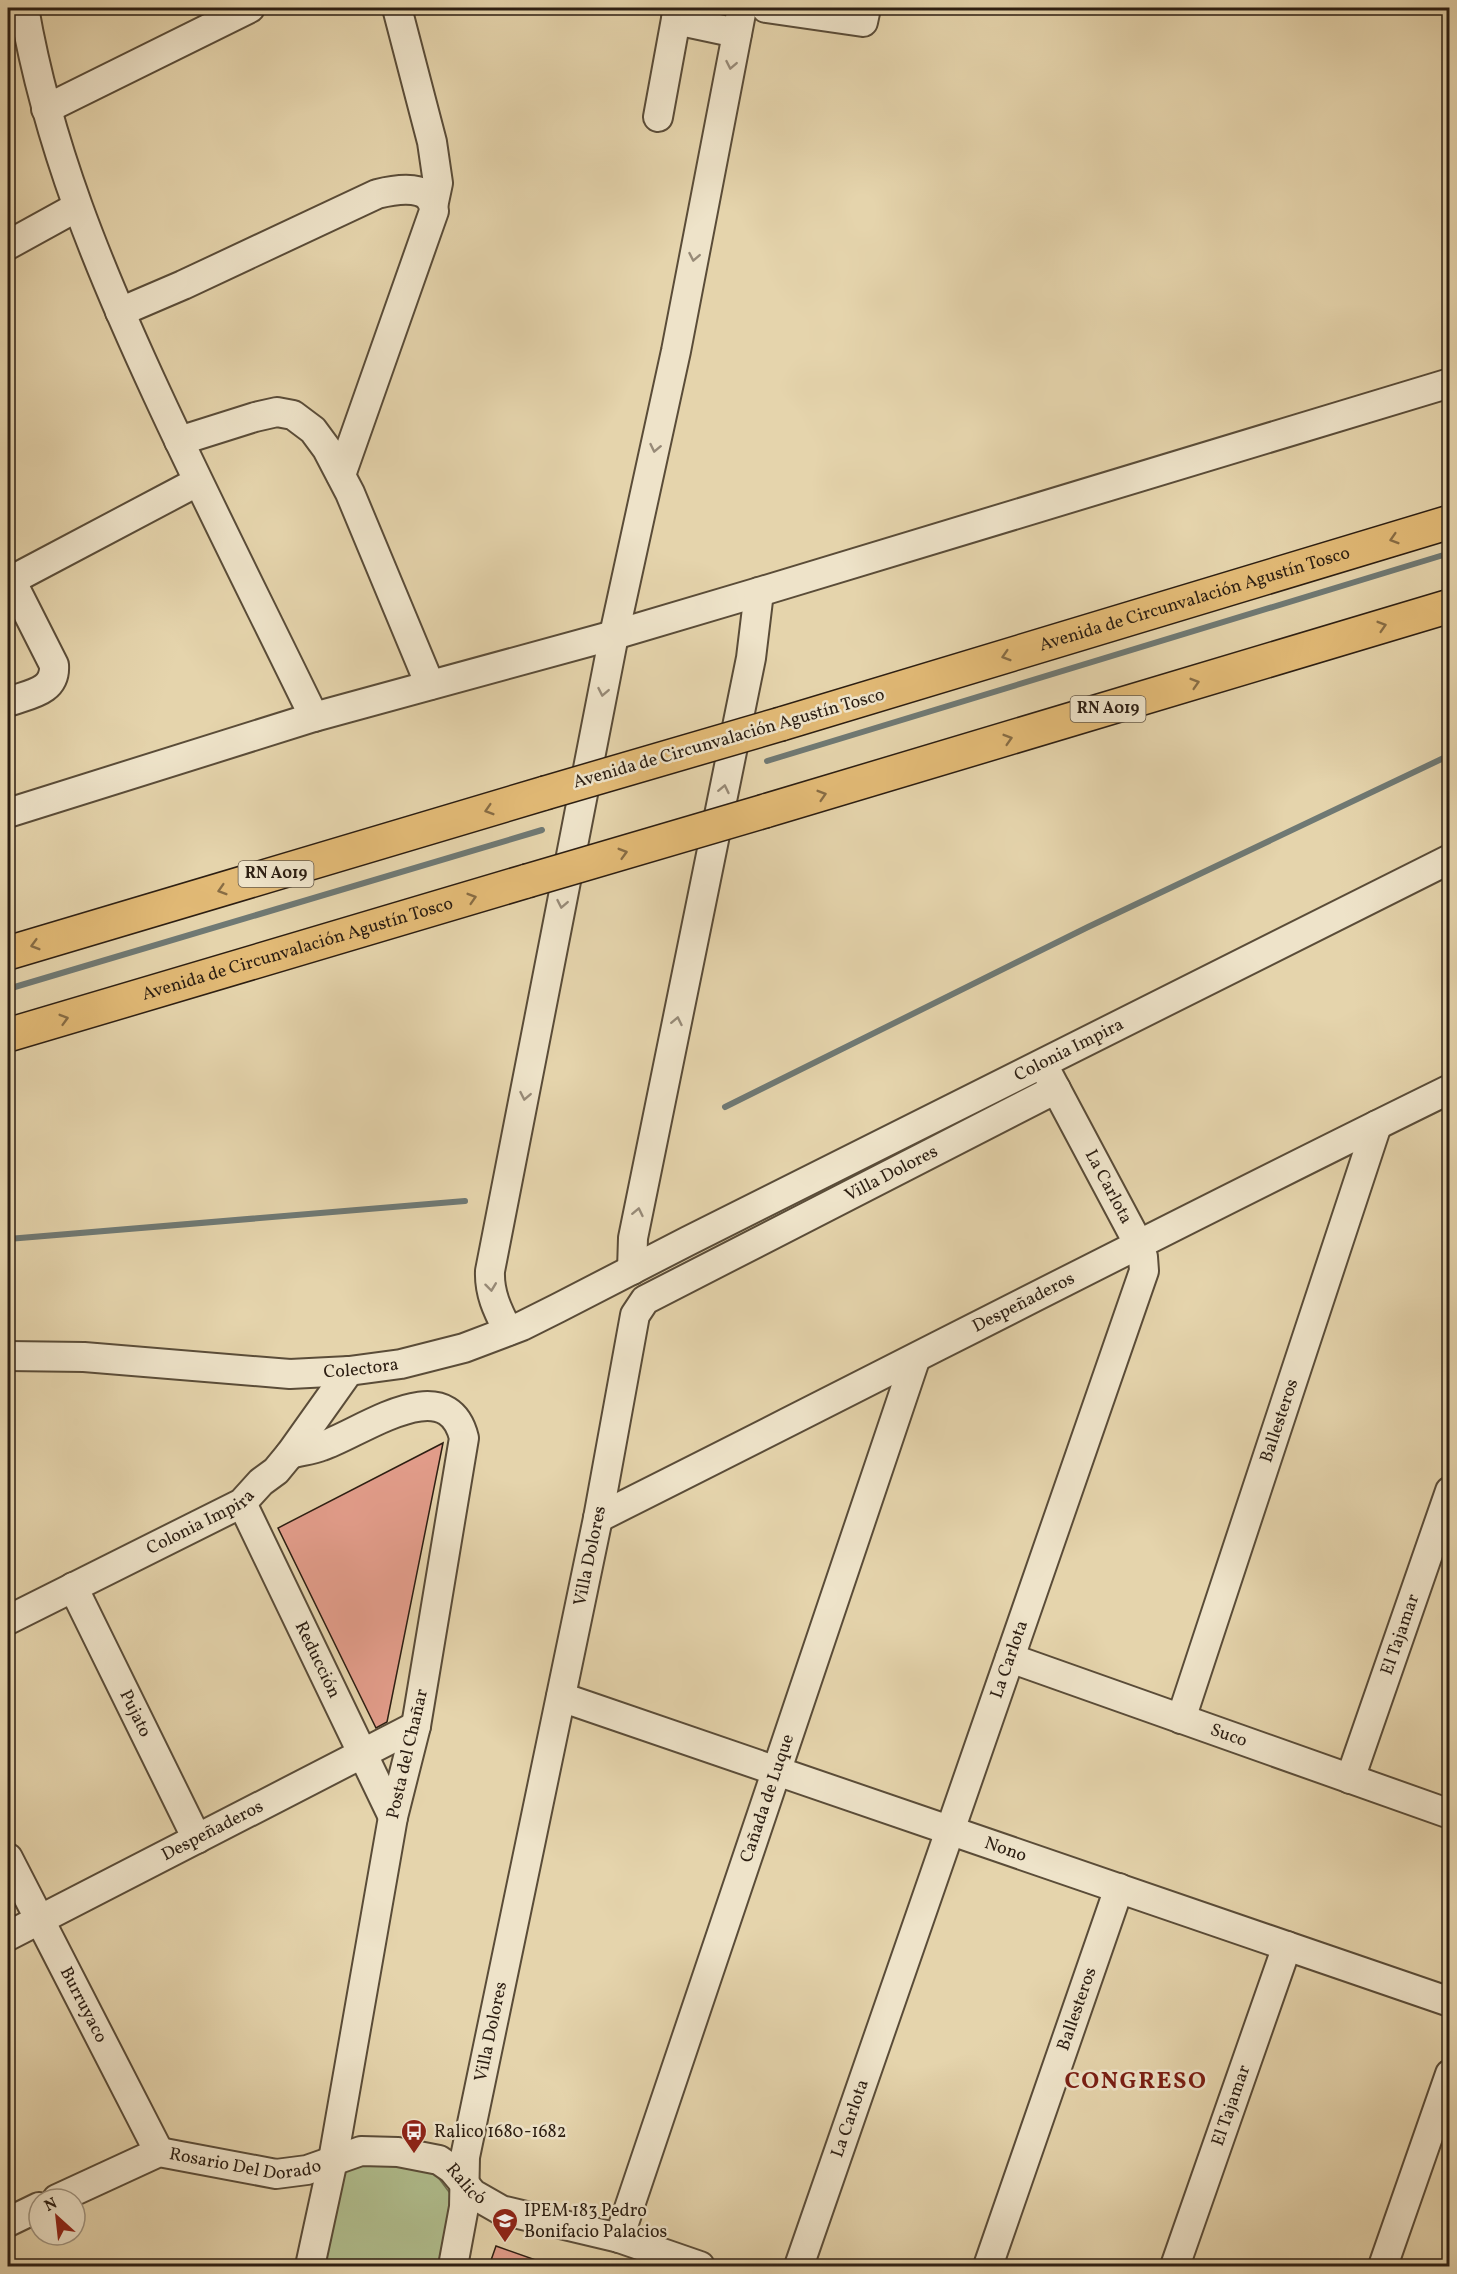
<svg xmlns="http://www.w3.org/2000/svg" width="1457" height="2274" viewBox="0 0 1457 2274" font-family="Vollkorn,serif">
	<style>
		.green { fill: #b0bd8d; stroke: #6e6e50; stroke-width: 1.5 }
		.lines { fill: none; stroke-linecap: round; stroke-linejoin: round }
		.stream { stroke: #6f7974; stroke-width: 6 }
		.building { fill: #e39d8b; stroke: #2c1e12; stroke-width: 1.5 }
		.minor-casing { stroke: #5a4c38; stroke-width: 32 }
		.highway-casing { stroke: #2c1e12; stroke-width: 36 }
		.minor { stroke: #eee3c9; stroke-width: 28 }
		.highway { stroke: #e2ba76; stroke-width: 33 }
		.highway-bridge-casing { stroke: #2c1e12; stroke-width: 36; stroke-linecap: butt }
		.highway-bridge { stroke: #e2ba76; stroke-width: 33 }
		.oneway { stroke: #978a77 }
		.oneway2 { stroke: #876c44 }
		.labels { text-anchor: middle; dominant-baseline: central; stroke-width: 5; stroke-linejoin: round; paint-order: stroke }
		.shield { fill: #eee3c9; stroke: #665949; stroke-width: 1.5 }
		.shield-label { font-size: 16px; font-weight: bold; fill: #2c1e12 }
		.street-label { font-size: 18px; fill: #2c1e12; stroke: #eee3c9 }
		.poi-label { font-size: 18px; fill: #2c1e12; stroke: #eee3c9; text-anchor: start }
		.district-label { font-size: 24px; font-weight: bold; letter-spacing: 1.5px; fill: #7a1f14; stroke: #eee3c9 }
	</style>
	<rect width="100%" height="100%" fill="#e5d4ac"/>
	<filter id="stains"><feTurbulence type="fractalNoise" baseFrequency=".00333" numOctaves="4"/><feColorMatrix values="0 0 0 0 .2 0 0 0 0 .09 0 0 0 0 .02 0 0 0 .5 -.17"/></filter>
	<radialGradient id="worn" r=".72"><stop offset=".6" stop-color="#630" stop-opacity="0"/><stop offset="1" stop-color="#630" stop-opacity=".3"/></radialGradient>
	<polygon class="green" points="338,2160 432,2169 452,2196 438,2266 321,2266"/>
	<g class="lines">
		<g class="stream">
			<polyline points="767,761 1450,553"/>
			<polyline points="8,989 542,830"/>
			<polyline points="725,1107 1088,927 1450,755"/>
			<polyline points="8,1239 465,1201"/>
		</g>
	</g>
	<g class="building">
		<polygon points="443,1443 387,1722 376,1728 278,1528"/>
		<polygon points="496,2246 547,2264 547,2266 489,2266"/>
	</g>
	<g class="lines">
		<defs>
			<g id="minor">
				<path d="M 24,8 C 48,146 99,269 158,396 C 208,504 262,610 314,717"/>
				<polyline points="397,8 432,142 438,183 434,202"/>
				<polyline points="766,8 863,22 866,8"/>
				<polyline points="676,20 737,33"/>
				<polyline points="46,109 250,8"/>
				<polyline points="658,117 678,8"/>
				<polyline points="8,245 77,207"/>
				<path d="M 120,312 L 183,285 L 377,194 C 397,189 433,183 434,211 L 341,475"/>
				<polyline points="179,441 255,417 277,412 293,415 313,430 327,449 350,493 430,685"/>
				<polyline points="8,582 197,482"/>
				<path d="M 8,702 C 29,694 56,692 54,665 L 11,580"/>
				<polyline points="8,813 314,717 614,635 759,592 1450,383"/>
				<polyline points="632,1270 633,1238 751,658 759,592"/>
				<path d="M 508,1331 C 498,1311 489,1294 490,1271 L 614,635 L 676,351 L 742,8"/>
				<path id="s1" d="M 8,1356 L 84,1357 L 290,1374 L 349,1371 L 401,1364 L 464,1348 L 522,1326 L 558,1308 L 688,1241 L 1450,859"/>
				<path d="M 290,1454 C 301,1451 312,1450 322,1446 C 361,1433 447,1368 464,1438 L 416,1726 L 393,1817 L 333,2160 L 310,2266"/>
				<path id="s2" d="M 242,1503 L 393,1817"/>
				<path id="s3" d="M 598,1518 C 882,1376 1164,1229 1450,1089"/>
				<path id="s4" d="M 73,1587 L 197,1839"/>
				<path id="s5" d="M 8,1620 L 242,1503 L 261,1482 L 276,1471 L 290,1454 L 349,1371"/>
				<path id="s6" d="M 1010,1658 L 1450,1814"/>
				<path id="s7" d="M 561,1697 L 1450,2002"/>
				<path id="s8" d="M 1181,1719 L 1377,1125"/>
				<path id="s9" d="M 1350,1779 L 1450,1491"/>
				<path id="s10" d="M 8,1858 L 159,2152"/>
				<path id="s11" d="M 8,1936 L 416,1726"/>
				<path id="s12" d="M 57,2199 L 159,2152 L 276,2174 L 307,2170 L 361,2151 L 398,2152 L 439,2160 L 452,2169 L 473,2194 L 501,2210 L 619,2238 L 700,2266"/>
				<polyline points="8,2222 39,2207"/>
				<path id="s13" d="M 619,2238 L 915,1360"/>
				<path id="s14" d="M 453,2266 L 464,2207 L 465,2157 L 598,1518 L 635,1315 L 645,1300 L 1056,1089"/>
				<path id="s15" d="M 799,2266 L 1144,1271 L 1143,1257 L 1138,1243 L 1048,1074"/>
				<path id="s16" d="M 988,2266 L 1119,1888"/>
				<path id="s17" d="M 1175,2266 L 1287,1946"/>
				<polyline points="1383,2266 1450,2074"/>
			</g>
			<g id="highway">
				<path id="s18" d="M 781,724 L 1450,522"/>
				<polyline points="765,811 1450,606"/>
				<polyline points="8,953 545,793"/>
				<path id="s19" d="M 8,1035 L 527,881"/>
			</g>
		</defs>
		<use href="#minor" class="minor-casing"/>
		<use href="#highway" class="highway-casing"/>
		<use href="#minor" class="minor"/>
		<use href="#highway" class="highway"/>
		<defs>
			<g id="highway-bridge">
				<polyline points="545,793 781,724"/>
				<polyline points="527,881 765,811"/>
			</g>
		</defs>
		<use href="#highway-bridge" class="highway-bridge-casing"/>
		<use href="#highway-bridge" class="highway-bridge"/>
	</g>
	<defs><path id="oneway-chevron" d="M-2-3.5L2.5 0L-2 3.5" fill="none" stroke-width="1.6" stroke-linecap="round" stroke-linejoin="round" transform="scale(1.5)"/></defs>
	<g class="oneway">
		<use href="#oneway-chevron" transform="translate(731 65) rotate(101)"/>
		<use href="#oneway-chevron" transform="translate(694 257) rotate(101)"/>
		<use href="#oneway-chevron" transform="translate(655 448) rotate(102)"/>
		<use href="#oneway-chevron" transform="translate(603 692) rotate(101)"/>
		<use href="#oneway-chevron" transform="translate(724 789) rotate(-78)"/>
		<use href="#oneway-chevron" transform="translate(562 904) rotate(101)"/>
		<use href="#oneway-chevron" transform="translate(677 1021) rotate(-78)"/>
		<use href="#oneway-chevron" transform="translate(525 1096) rotate(101)"/>
		<use href="#oneway-chevron" transform="translate(638 1212) rotate(-78)"/>
		<use href="#oneway-chevron" transform="translate(491 1287) rotate(83)"/>
	</g>
	<g class="oneway2">
		<use href="#oneway-chevron" transform="translate(1394 539) rotate(163)"/>
		<use href="#oneway-chevron" transform="translate(1382 626) rotate(-17)"/>
		<use href="#oneway-chevron" transform="translate(1006 656) rotate(163)"/>
		<use href="#oneway-chevron" transform="translate(1195 683) rotate(-17)"/>
		<use href="#oneway-chevron" transform="translate(1008 739) rotate(-17)"/>
		<use href="#oneway-chevron" transform="translate(822 795) rotate(-17)"/>
		<use href="#oneway-chevron" transform="translate(489 810) rotate(163)"/>
		<use href="#oneway-chevron" transform="translate(623 853) rotate(-16)"/>
		<use href="#oneway-chevron" transform="translate(222 890) rotate(163)"/>
		<use href="#oneway-chevron" transform="translate(472 898) rotate(-17)"/>
		<use href="#oneway-chevron" transform="translate(35 945) rotate(164)"/>
		<use href="#oneway-chevron" transform="translate(64 1019) rotate(-16)"/>
	</g>
	<defs>
		<symbol id="bus-pin" viewBox="-11 -11 22 30"><path d="M0 17L-7.5 6A9.5 9.5 0 1 1 7.5 6Z" fill="#8f2418" stroke="#eee3c9"/><path d="M-5-6H5V4H4V6H2V4H-2V6H-4V4H-5ZM-3.5-4V0h7V-4ZM-3.5 1.2v1.5H-2V1.2ZM2 1.2v1.5H3.5V1.2Z" fill="#fff"/></symbol>
		<symbol id="school-pin" viewBox="-11 -11 22 30"><path d="M0 17L-7.5 6A9.5 9.5 0 1 1 7.5 6Z" fill="#8f2418" stroke="#eee3c9"/><path d="M0-5L7-2L0 1L-7-2ZM-4 1L0 2.5L4 1V4Q0 6-4 4Z" fill="#fff"/></symbol>
	</defs>
	<g fill-rule="evenodd">
		<use href="#bus-pin" x="399" y="2117" width="30" height="40"/>
		<use href="#school-pin" x="490" y="2206" width="30" height="40"/>
	</g>
	<g class="labels">
		<g class="shield">
			<rect x="1070.5" y="696" width="75" height="26" rx="4.5"/>
			<rect x="238.5" y="861" width="75" height="26" rx="4.5"/>
		</g>
		<g class="shield-label">
			<text x="1108" y="709">RN A019</text>
			<text x="276" y="874">RN A019</text>
		</g>
		<g class="street-label">
			<text stroke="none"><textPath href="#s18" startOffset="432">Avenida de Circunvalación Agustín Tosco</textPath></text>
			<text transform="translate(729 739) rotate(-16)">Avenida de Circunvalación Agustín Tosco</text>
			<text stroke="none"><textPath href="#s19" startOffset="302">Avenida de Circunvalación Agustín Tosco</textPath></text>
			<text stroke="none"><textPath href="#s1" startOffset="1134">Colonia Impira</textPath></text>
			<text stroke="none"><textPath href="#s14" startOffset="1264">Villa Dolores</textPath></text>
			<text transform="translate(1108 1187) rotate(62)">La Carlota</text>
			<text stroke="none"><textPath href="#s3" startOffset="477">Despeñaderos</textPath></text>
			<text stroke="none"><textPath href="#s1" startOffset="354">Colectora</textPath></text>
			<text stroke="none"><textPath href="#s8" startOffset="314">Ballesteros</textPath></text>
			<text stroke="none"><textPath href="#s5" startOffset="216">Colonia Impira</textPath></text>
			<text stroke="none"><textPath href="#s14" startOffset="724">Villa Dolores</textPath></text>
			<text stroke="none"><textPath href="#s9" startOffset="153">El Tajamar</textPath></text>
			<text stroke="none"><textPath href="#s15" startOffset="642">La Carlota</textPath></text>
			<text stroke="none"><textPath href="#s2" startOffset="174">Reducción</textPath></text>
			<text stroke="none"><textPath href="#s4" startOffset="141">Pujato</textPath></text>
			<text stroke="none"><textPath href="#s6" startOffset="232">Suco</textPath></text>
			<text transform="translate(408 1754) rotate(-77)">Posta del Chañar</text>
			<text stroke="none"><textPath href="#s13" startOffset="464">Cañada de Luque</textPath></text>
			<text stroke="none"><textPath href="#s11" startOffset="230">Despeñaderos</textPath></text>
			<text stroke="none"><textPath href="#s7" startOffset="470">Nono</textPath></text>
			<text stroke="none"><textPath href="#s10" startOffset="165">Burruyaco</textPath></text>
			<text stroke="none"><textPath href="#s16" startOffset="272">Ballesteros</textPath></text>
			<text stroke="none"><textPath href="#s14" startOffset="238">Villa Dolores</textPath></text>
			<text stroke="none"><textPath href="#s17" startOffset="170">El Tajamar</textPath></text>
			<text stroke="none"><textPath href="#s15" startOffset="156">La Carlota</textPath></text>
			<text stroke="none"><textPath href="#s12" startOffset="200">Rosario Del Dorado</textPath></text>
			<text stroke="none"><textPath href="#s12" startOffset="435">Ralicó</textPath></text>
		</g>
		<g class="poi-label">
			<text x="434" y="2132">Ralico 1680-1682</text>
			<text x="524" y="2211">IPEM 183 Pedro<tspan x="524" dy="21">Bonifacio Palacios</tspan></text>
		</g>
		<g class="district-label">
			<text x="1136" y="2082">CONGRESO</text>
		</g>
	</g>
	<rect width="1457" height="2274" fill="none" stroke="#e5d4ac" stroke-width="30"/>
	<rect x="9" y="9" width="1439" height="2256" fill="none" stroke="#2c1e12" stroke-width="3"/>
	<rect x="15" y="15" width="1427" height="2244" fill="none" stroke="#2c1e12" stroke-width="1.5"/>
	<g transform="translate(57 2217) rotate(333)"><circle r="28" fill="#eee3c9" stroke="#a09480" stroke-width="1.5"/>
	<path d="M0-4.5L10 22L0 15L-10 22Z" fill="#8f2418"/>
	<text y="-9" font-size="16" font-weight="bold" text-anchor="middle" fill="#2c1e12">N</text>
	</g>
	<rect width="100%" height="100%" filter="url(#stains)"/>
	<rect width="100%" height="100%" fill="url(#worn)"/>
</svg>
